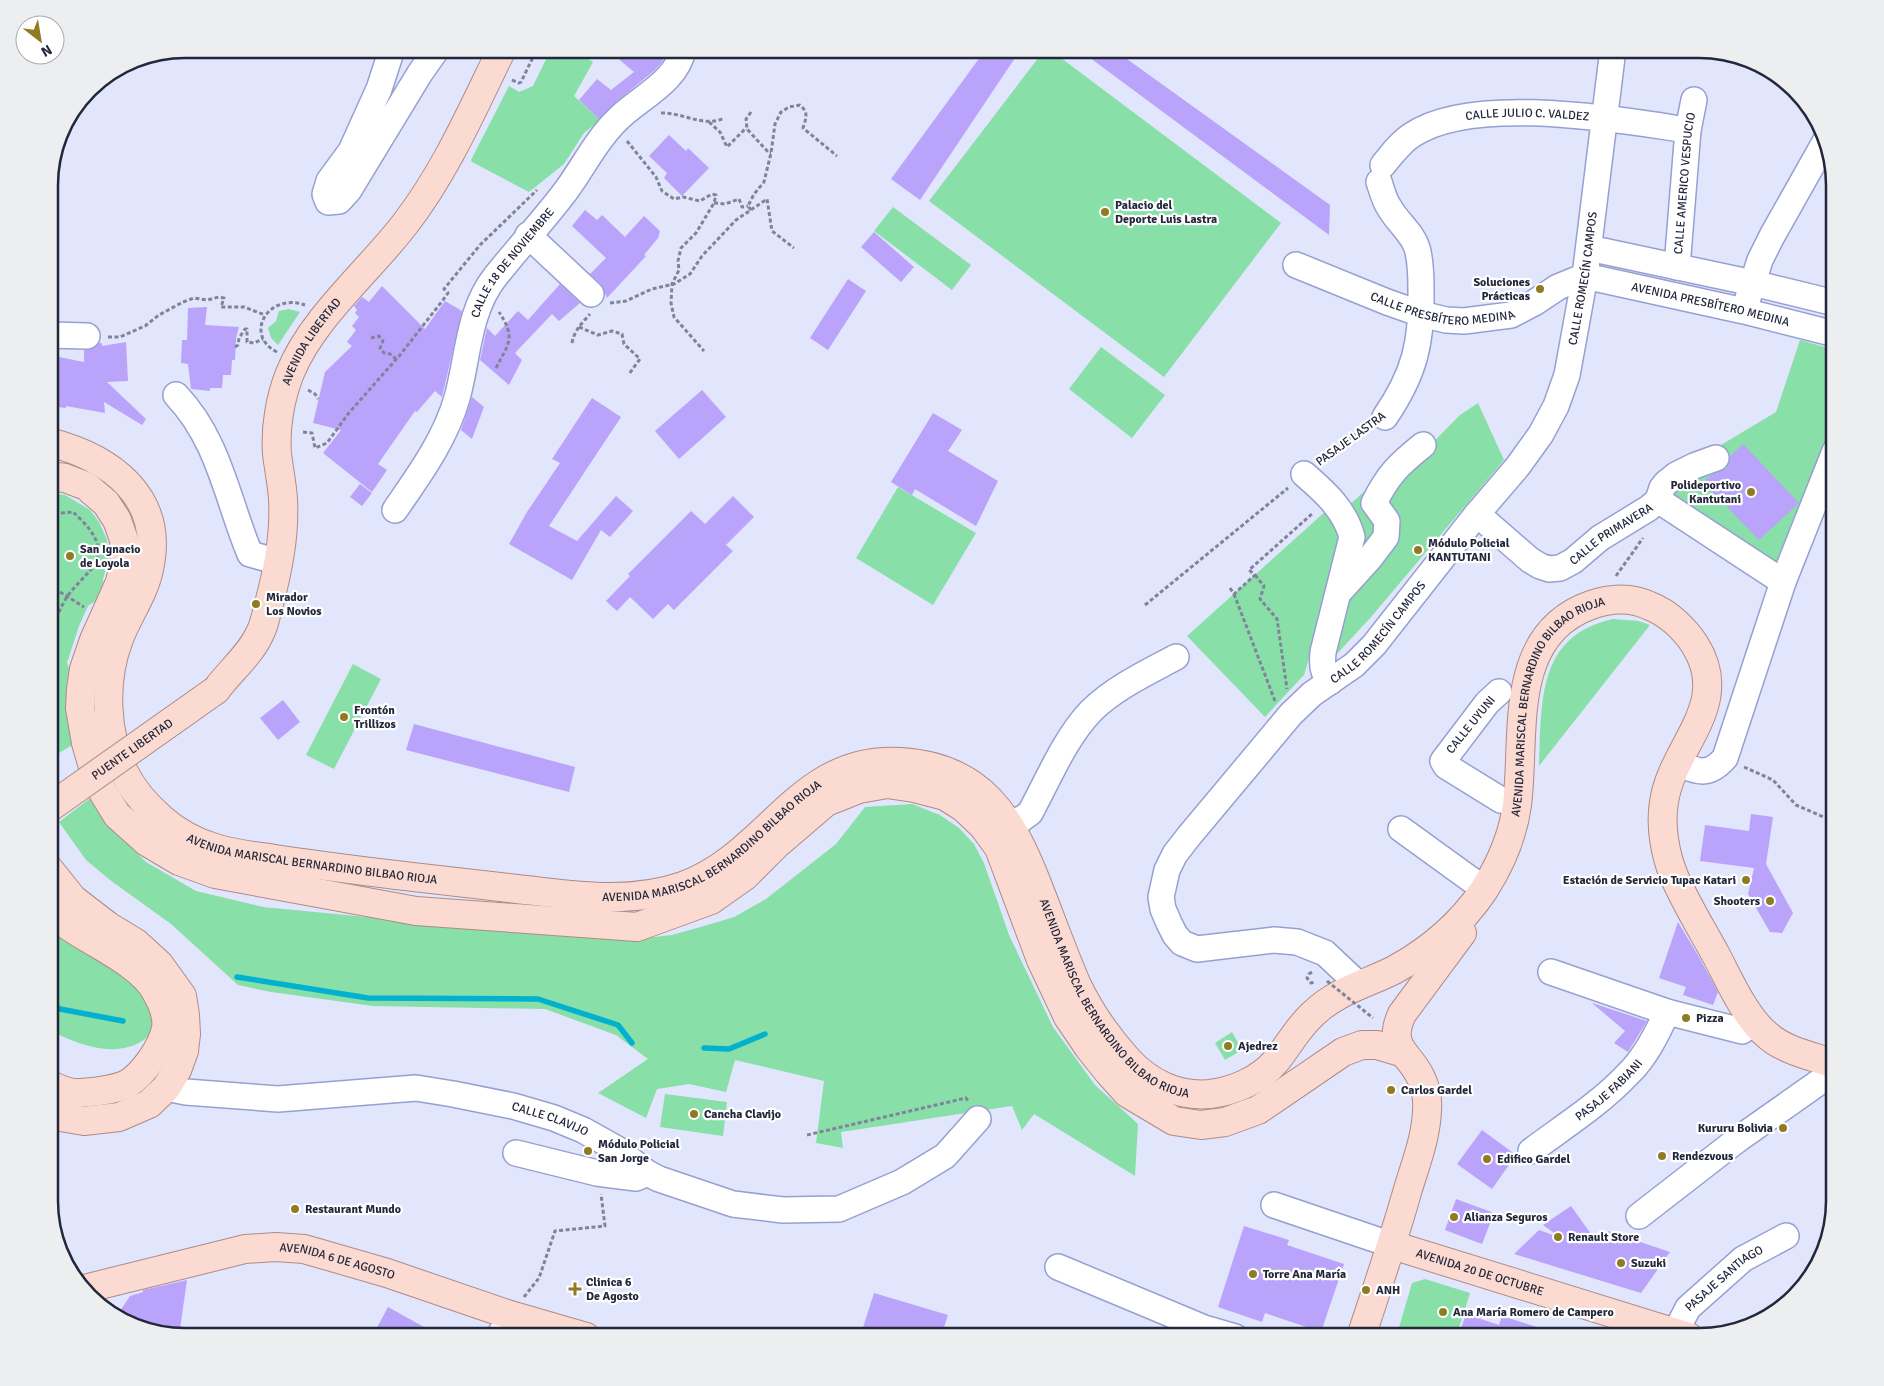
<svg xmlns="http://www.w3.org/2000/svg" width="1884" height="1386" viewBox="0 0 1884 1386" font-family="Signika,sans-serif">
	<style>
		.green { fill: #88dfa8 }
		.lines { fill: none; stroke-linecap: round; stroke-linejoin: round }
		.stream { stroke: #01b1cf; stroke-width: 5.5 }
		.building { fill: #baa3fa }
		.minor-casing { stroke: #96a0d2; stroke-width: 28 }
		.major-casing { stroke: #ae8b88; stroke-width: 30 }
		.path { stroke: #808499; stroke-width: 3; stroke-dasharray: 4 2.5; stroke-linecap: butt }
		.minor { stroke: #fff; stroke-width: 25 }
		.major { stroke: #fbdad1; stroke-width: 28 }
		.major-bridge-casing { stroke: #ae8b88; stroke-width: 30; stroke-linecap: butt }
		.path-bridge { stroke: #808499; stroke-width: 3; stroke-dasharray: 4 2.5; stroke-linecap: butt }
		.major-bridge { stroke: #fbdad1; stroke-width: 28 }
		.poi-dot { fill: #8f7b21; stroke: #fff; stroke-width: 2 }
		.labels { text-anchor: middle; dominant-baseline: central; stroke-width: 4.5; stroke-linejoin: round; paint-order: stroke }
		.street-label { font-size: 12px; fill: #23273b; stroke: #fff }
		.poi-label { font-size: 12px; font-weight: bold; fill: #23273b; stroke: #fff; text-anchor: start }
		.rim { fill: none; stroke: #23273b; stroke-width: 2.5 }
	</style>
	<rect width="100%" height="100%" fill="#e1e6fc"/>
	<g class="green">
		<polygon points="551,49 574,49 593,62 574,96 600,120 584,133 564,164 529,192 472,162 471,160 509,86 519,92 533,86"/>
		<polygon points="1045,49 1049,49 1281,223 1164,377 929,201"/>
		<polygon points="893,207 971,265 952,290 874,231"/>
		<polygon points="289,309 300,312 278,345 271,338 268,328 276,321 279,311"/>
		<polygon points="1800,340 1835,350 1835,425 1781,563 1777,565 1652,489 1706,454 1776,412"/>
		<polygon points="1101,347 1165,395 1132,438 1069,389"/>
		<polygon points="1478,403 1504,460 1371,617 1336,655 1334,645 1349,593 1394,482 1460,415"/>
		<polygon points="898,487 976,533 933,605 856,558"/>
		<polygon points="1366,490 1363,499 1378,519 1377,538 1348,576 1346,508"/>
		<polygon points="49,493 65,495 90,510 99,522 107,540 109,558 103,579 102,596 88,606 79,626 67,663 72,675 79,741 49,759"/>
		<polygon points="1327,510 1344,542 1304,675 1265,717 1187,636"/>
		<path d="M 1613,619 L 1639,621 L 1650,625 L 1539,766 C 1542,703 1536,636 1613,619 Z"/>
		<polygon points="353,664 381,679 334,769 306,755"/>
		<polygon points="93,796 107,823 146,862 196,891 263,907 491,929 627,940 672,935 711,924 734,917 766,899 836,844 865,807 912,804 940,815 959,828 974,844 984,863 1009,935 1053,1027 1095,1085 1138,1124 1135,1176 1034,1114 1022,1130 1012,1106 841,1132 843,1148 816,1143 824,1081 735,1060 726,1092 689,1084 657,1089 646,1118 598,1093 648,1059 616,1035 545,1009 373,1006 271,992 238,985 171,924 110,880 86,860 59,822"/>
		<path d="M 49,926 L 149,983 L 159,1021 C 155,1027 151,1035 145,1039 C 117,1060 76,1044 49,1030 Z"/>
		<polygon points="1232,1032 1242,1050 1225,1060 1215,1043"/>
		<polygon points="665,1094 727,1102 723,1136 660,1127"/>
		<polygon points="1425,1279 1470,1293 1456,1337 1418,1337 1398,1331 1412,1283"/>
	</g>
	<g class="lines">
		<g class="stream">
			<polyline points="237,977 368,998 538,999 618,1025 632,1043"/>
			<polyline points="49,1004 60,1009 123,1021"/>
			<polyline points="704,1048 729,1049 765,1034"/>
		</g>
	</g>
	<g class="building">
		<polygon points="607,49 668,49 662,62 655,70 617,101 599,119 579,100 597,79 611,90 634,72"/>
		<polygon points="986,49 1021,49 920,200 891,179"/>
		<polygon points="1078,49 1113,49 1330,205 1329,235"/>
		<polygon points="669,135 686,151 688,148 709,168 682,196 664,178 667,173 649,156"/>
		<polygon points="585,210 597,220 602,215 625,237 644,216 660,231 658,238 644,255 646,256 607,298 601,284 590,274 606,258 572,226"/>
		<polygon points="874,232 914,267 901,282 861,247"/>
		<polygon points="848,279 866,291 828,350 810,338"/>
		<polygon points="560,284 580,303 559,321 552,314 515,353 522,360 509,385 480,360 487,328 495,336 518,311 528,320"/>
		<polygon points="382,286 425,329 445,301 462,311 442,397 435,391 417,412 415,411 378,464 387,470 372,492 323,453 341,430 313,423 325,372 352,346 347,342 356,330 352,326 359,317 355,313 357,310 354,306 362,297 369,302"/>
		<polygon points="207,307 205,325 239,327 236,338 235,360 232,360 231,375 223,375 222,388 210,388 210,391 191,389 188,364 181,363 182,340 187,340 188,308"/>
		<polygon points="126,342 128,381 107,382 146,419 142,425 104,402 105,413 66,406 66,408 49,406 49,355 84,362 84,350 93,349 99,343 102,343 102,346"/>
		<polygon points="702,390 726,417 679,459 655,431"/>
		<polygon points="472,397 484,407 472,439 461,430"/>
		<polygon points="592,398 621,417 549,526 577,541 616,496 633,511 610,537 601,530 572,580 509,544 527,512 560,463 552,459"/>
		<polygon points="933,413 962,430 948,451 998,481 976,526 915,489 912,495 891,482"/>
		<polygon points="1743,444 1799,503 1759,540 1703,482 1710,476 1727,468 1730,461 1730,456"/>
		<polygon points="360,484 372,493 362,506 350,497"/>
		<polygon points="733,496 754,517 726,545 733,551 674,610 668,604 653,619 630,597 617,611 606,601 630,576 628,574 691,511 705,524"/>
		<polygon points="283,700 300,722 278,740 260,718"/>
		<polygon points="414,724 575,767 569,792 406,750"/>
		<polygon points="1751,814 1773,817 1766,864 1793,913 1782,933 1770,932 1748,894 1754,868 1700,861 1705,825 1749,831"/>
		<polygon points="1678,922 1699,957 1718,992 1713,1005 1683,995 1686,987 1659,978"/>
		<polygon points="1592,1003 1647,1021 1628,1052 1614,1043 1625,1031"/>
		<polygon points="1482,1130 1516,1155 1492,1189 1457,1164"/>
		<polygon points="1456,1199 1494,1213 1482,1244 1445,1230"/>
		<polygon points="1571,1206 1596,1241 1608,1231 1670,1252 1641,1293 1514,1254 1539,1230 1553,1235 1554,1233 1543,1225"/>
		<polygon points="1244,1226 1289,1240 1287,1245 1344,1264 1321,1332 1265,1313 1262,1322 1218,1307"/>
		<polygon points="187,1280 179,1336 141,1330 116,1317 130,1296 143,1292 143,1290"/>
		<polygon points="874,1293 948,1315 941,1337 860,1337"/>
		<polygon points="388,1307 442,1337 372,1337"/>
		<polygon points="1466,1314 1499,1325 1502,1316 1559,1334 1558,1337 1458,1337"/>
	</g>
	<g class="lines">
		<defs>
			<g id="minor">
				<polyline points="392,49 379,89 351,151 329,181 325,194 328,202 339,201 349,190 420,73 437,49"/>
				<path id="s1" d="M 1383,165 C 1392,154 1401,142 1412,135 C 1473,94 1618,120 1688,130"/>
				<path d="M 1379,182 C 1382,190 1384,200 1389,207 C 1397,222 1412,232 1417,248 C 1421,261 1421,277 1421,290 C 1422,342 1415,373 1385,417"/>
				<polyline points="528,235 591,294"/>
				<polyline points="1589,248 1753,283 1835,303"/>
				<path id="s2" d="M 1296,265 L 1387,302 L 1421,314 L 1446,320 L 1464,321 L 1511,315 L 1534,303 L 1558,287 L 1585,276 L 1744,311 L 1835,334"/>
				<path id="s3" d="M 1677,267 L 1688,130 L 1694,100"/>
				<polyline points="1748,298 1760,260 1772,236 1825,142"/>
				<polyline points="49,335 87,336"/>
				<path d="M 176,395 C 219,440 227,499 250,554 L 279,562"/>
				<path d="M 1304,474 C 1325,492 1345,510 1352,537 L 1323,652 C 1322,664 1322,672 1330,682"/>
				<polyline points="1658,500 1783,582"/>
				<path id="s4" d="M 395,510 C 419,475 445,440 457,398 C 468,359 468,311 495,277 C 518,248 543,221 565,192 C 583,168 596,140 618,119 C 639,98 678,81 683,49"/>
				<path id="s5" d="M 1477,514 L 1530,560 L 1540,566 L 1549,569 L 1560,568 L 1573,561 L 1600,538 L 1649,508 L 1658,500 L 1662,488 L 1666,483 L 1676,475 L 1694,466 L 1716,458"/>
				<path d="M 1340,591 L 1370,558 L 1386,537 L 1387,521 L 1374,503 C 1388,475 1398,465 1423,445"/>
				<polyline points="1499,692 1487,703 1443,761 1446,766 1501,800 1517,802"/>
				<path d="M 1678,763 C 1698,772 1708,777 1725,758 L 1783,582 L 1835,451"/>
				<path d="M 1006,819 L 1019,821 L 1030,813 C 1048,780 1065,738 1091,711 C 1114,688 1148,672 1176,657"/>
				<polyline points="1401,829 1470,879 1485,888"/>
				<polyline points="1551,972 1667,1012 1742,1031 1755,1022"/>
				<path id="s6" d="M 1358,984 L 1325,953 L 1297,942 L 1274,940 L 1197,949 L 1182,943 L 1175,935 L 1169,923 L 1163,909 L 1161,897 L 1167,870 L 1175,854 L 1189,836 L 1291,714 L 1312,694 L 1354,665 L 1374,645 L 1477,514 L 1518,466 L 1541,434 L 1556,406 L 1567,375 L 1585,276 L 1613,49"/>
				<path id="s7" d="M 166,1088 L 186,1092 L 278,1099 L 416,1088 L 453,1094 L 513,1106 L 554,1118 L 583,1130 L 617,1149 L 647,1173 L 659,1179 L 733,1204 L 783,1210 L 839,1209 L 902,1182 L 945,1156 L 978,1119"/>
				<path id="s8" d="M 1531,1151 C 1563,1127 1600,1104 1628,1074 C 1645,1058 1657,1034 1667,1012"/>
				<polyline points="516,1153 597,1173 636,1178 647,1173"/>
				<polyline points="1274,1205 1392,1245"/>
				<polyline points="1639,1216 1737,1140 1825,1078 1832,1063"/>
				<polyline points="1058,1267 1204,1328 1235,1337"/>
				<path id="s9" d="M 1675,1333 L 1688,1308 L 1743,1259 L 1786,1236"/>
				<polyline points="499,1337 510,1315"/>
			</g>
			<g id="major">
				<path id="s10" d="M 49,442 C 111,458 165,497 149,569 C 144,594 128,615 119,639 C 103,680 105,733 124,772 C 133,791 147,806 162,819 C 178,833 195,842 215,848 C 234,854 255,856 275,859 C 315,865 355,870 396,875 C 436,880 476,884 517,889 C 573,895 628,905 683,886 C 769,855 799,755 901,762 C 982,767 1011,817 1038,886 C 1051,919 1063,953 1077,985 C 1090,1012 1108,1038 1128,1060 C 1149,1083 1178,1097 1210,1094 C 1234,1091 1260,1080 1276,1061 C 1289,1045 1298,1027 1314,1013 C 1337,991 1366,984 1394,970 C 1429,951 1461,924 1484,890 C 1500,865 1513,835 1517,805 C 1526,736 1506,635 1591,605 C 1611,598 1631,597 1650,606 C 1668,613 1685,629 1695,645 C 1733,705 1672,746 1664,802 C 1660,826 1665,854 1674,876 C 1686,904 1703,931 1717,957 C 1730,982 1745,1016 1766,1034 C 1784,1051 1812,1056 1835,1064"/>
				<polyline points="49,476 65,478 86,486 106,503 117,520 124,540 125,559 120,582 94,640 84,669 81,689 80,708 86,743 98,784 117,815 147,842 179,861 215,874 416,911 637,927 711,900 745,876 777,844 826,802 859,789 887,784 914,788 945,796 964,808 983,826 999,848 1041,960 1068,1017 1089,1048 1109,1073 1127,1093 1174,1121 1201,1125 1225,1122 1258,1110 1343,1052 1362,1045 1377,1045 1401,1052"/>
				<path id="s11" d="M 216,690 C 230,671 251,654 260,633 C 265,624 266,613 269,604 C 278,569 285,535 283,499 C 282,484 279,470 277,454 C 275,428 280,398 290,373 C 313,317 369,271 405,224 C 446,171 473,108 502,49"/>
				<polyline points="49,869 73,899 108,926 136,943 159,964 182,996 185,1015 186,1034 184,1051 177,1070 166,1088 149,1104 119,1117 84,1121 49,1115"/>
				<path d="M 49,913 C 63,922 76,932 91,940 C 111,952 145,970 156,992 C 162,1002 168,1017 166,1028 C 163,1046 143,1075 127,1084 C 115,1090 88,1093 74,1093 C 67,1092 56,1088 49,1084"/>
				<path id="s12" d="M 1392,1245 L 1689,1337"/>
				<path id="s13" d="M 84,1289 L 245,1249 L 276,1247 L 304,1249 L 387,1273 L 510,1315 L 586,1337"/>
				<path d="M 1361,1337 C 1377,1288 1394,1239 1408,1189 C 1416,1163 1426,1137 1427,1111 C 1428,1099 1426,1088 1421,1078 C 1410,1053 1386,1048 1402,1014 L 1462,933"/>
			</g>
		</defs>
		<use href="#minor" class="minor-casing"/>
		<use href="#major" class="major-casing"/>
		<g class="path">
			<polyline points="512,80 519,83 521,82 537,49"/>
			<polyline points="751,112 746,119 747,129 769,153 771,153"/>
			<path d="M 661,113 C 682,112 704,128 724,118"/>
			<polyline points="709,122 720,132 727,147 745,129 747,129"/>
			<polyline points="627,141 656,177 662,191 674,199 683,197 700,201 712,194 716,195 714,203 696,233 681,248 678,261 679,270 672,284 671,303 674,317 704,351"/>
			<polyline points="714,203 725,204 739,199 742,207 748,206"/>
			<path d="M 751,210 L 748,206 L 754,194 L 764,182 L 771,153 L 775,124 L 781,112 L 789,107 L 800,105 C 809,113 806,118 803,128 L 837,156"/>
			<polyline points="610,303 626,301 652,289 674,284 690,274 702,256 736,220 767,199 772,231 794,248"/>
			<polyline points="579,327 598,335 612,331 622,334 624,344 640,359 629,374"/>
			<polyline points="108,337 120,337 145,326 159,315 183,302 194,298 207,300 219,297 224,298 221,307 244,307 265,315"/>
			<polyline points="371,338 379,336 383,341 380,348 384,353 390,354 396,359"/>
			<path d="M 572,343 C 574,331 582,323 590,314"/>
			<polyline points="235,347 238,345 239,338 245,329 247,329 247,342 254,343 263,339"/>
			<path d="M 277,352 C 243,335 268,292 305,305"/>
			<path d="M 496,368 C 509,343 516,338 499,312"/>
			<polyline points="308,390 315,394 318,399"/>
			<polyline points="303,432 312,433 315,448 327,443 348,414 400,355 443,300 448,293 444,289 480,245 537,190"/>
			<polyline points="1322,461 1366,426"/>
			<path d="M 49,518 L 61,513 L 73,512 C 88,526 109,546 92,568 C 85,577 76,585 69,594 C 60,606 55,623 49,636"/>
			<polyline points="1255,575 1264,586 1260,599 1277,619 1287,689"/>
			<polyline points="1616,576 1643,538"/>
			<polyline points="49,585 84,607"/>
			<polyline points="1230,588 1234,594 1255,575 1249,570 1313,513"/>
			<polyline points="1234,594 1275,701"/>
			<polyline points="1145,605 1288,488"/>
			<polyline points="1744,767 1773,780 1796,805 1835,822"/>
			<polyline points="1312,972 1309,974 1307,978 1311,983 1315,982"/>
			<polyline points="807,1135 966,1098 968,1101"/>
			<polyline points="524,1297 539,1278 555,1231 605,1226 601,1194"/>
		</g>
		<use href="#minor" class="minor"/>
		<use href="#major" class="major"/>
		<defs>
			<g id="major-bridge">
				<path id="s14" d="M 49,808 L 216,690"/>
			</g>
		</defs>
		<use href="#major-bridge" class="major-bridge-casing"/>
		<polyline class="path-bridge" points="1327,981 1373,1018"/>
		<use href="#major-bridge" class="major-bridge"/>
	</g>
	<g class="poi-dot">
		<circle cx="1105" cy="212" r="5"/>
		<circle cx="1540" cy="289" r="5"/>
		<circle cx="1751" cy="492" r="5"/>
		<circle cx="1418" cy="550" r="5"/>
		<circle cx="70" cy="556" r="5"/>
		<circle cx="256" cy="604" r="5"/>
		<circle cx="344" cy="717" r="5"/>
		<circle cx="1746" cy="880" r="5"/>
		<circle cx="1770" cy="901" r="5"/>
		<circle cx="1686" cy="1018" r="5"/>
		<circle cx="1228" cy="1046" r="5"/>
		<circle cx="1391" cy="1090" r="5"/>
		<circle cx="694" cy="1114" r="5"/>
		<circle cx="1783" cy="1128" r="5"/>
		<circle cx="588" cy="1151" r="5"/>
		<circle cx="1662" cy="1156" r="5"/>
		<circle cx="1487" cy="1159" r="5"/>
		<circle cx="295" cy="1209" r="5"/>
		<circle cx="1454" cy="1217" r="5"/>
		<circle cx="1558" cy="1237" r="5"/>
		<circle cx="1621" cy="1263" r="5"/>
		<circle cx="1253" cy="1274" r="5"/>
		<path d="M572.5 1281.5h5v5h5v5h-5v5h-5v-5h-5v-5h5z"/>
		<circle cx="1366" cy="1290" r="5"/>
		<circle cx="1443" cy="1312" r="5"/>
	</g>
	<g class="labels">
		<g class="street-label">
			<text stroke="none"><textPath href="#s1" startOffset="161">CALLE JULIO C. VALDEZ</textPath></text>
			<text stroke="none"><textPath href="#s3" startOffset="84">CALLE AMERICO VESPUCIO</textPath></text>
			<text stroke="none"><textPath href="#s4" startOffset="278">CALLE 18 DE NOVIEMBRE</textPath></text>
			<text stroke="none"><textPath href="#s6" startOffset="1011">CALLE ROMECÍN CAMPOS</textPath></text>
			<text stroke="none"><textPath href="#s2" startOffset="155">CALLE PRESBÍTERO MEDINA</textPath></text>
			<text stroke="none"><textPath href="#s2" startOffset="438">AVENIDA PRESBÍTERO MEDINA</textPath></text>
			<text stroke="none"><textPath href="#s11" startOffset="375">AVENIDA LIBERTAD</textPath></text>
			<text transform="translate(1351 439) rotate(-36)">PASAJE LASTRA</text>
			<text stroke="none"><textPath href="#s5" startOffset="164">CALLE PRIMAVERA</textPath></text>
			<text stroke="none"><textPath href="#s6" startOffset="591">CALLE ROMECÍN CAMPOS</textPath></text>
			<text stroke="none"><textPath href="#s10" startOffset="2291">AVENIDA MARISCAL BERNARDINO BILBAO RIOJA</textPath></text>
			<text transform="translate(1471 725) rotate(-51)">CALLE UYUNI</text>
			<text stroke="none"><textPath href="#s14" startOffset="102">PUENTE LIBERTAD</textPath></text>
			<text stroke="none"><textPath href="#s10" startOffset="1034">AVENIDA MARISCAL BERNARDINO BILBAO RIOJA</textPath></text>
			<text stroke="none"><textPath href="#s10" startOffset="614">AVENIDA MARISCAL BERNARDINO BILBAO RIOJA</textPath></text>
			<text stroke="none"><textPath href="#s10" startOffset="1586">AVENIDA MARISCAL BERNARDINO BILBAO RIOJA</textPath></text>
			<text stroke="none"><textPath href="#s8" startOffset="99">PASAJE FABIANI</textPath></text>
			<text stroke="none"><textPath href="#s7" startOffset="389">CALLE CLAVIJO</textPath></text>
			<text stroke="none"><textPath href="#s13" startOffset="260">AVENIDA 6 DE AGOSTO</textPath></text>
			<text stroke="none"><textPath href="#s12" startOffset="92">AVENIDA 20 DE OCTUBRE</textPath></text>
			<text stroke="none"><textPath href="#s9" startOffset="75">PASAJE SANTIAGO</textPath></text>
		</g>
		<g class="poi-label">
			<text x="1115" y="205">Palacio del<tspan x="1115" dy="14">Deporte Luis Lastra</tspan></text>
			<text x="1530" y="282" text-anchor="end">Soluciones<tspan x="1530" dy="14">Prácticas</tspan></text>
			<text x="1741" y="485" text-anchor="end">Polideportivo<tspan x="1741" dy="14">Kantutani</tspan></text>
			<text x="1428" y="543">Módulo Policial<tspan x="1428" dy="14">KANTUTANI</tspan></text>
			<text x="80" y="549">San Ignacio<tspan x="80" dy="14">de Loyola</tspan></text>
			<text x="266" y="597">Mirador<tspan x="266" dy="14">Los Novios</tspan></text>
			<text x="354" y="710">Frontón<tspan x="354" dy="14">Trillizos</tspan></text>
			<text x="1736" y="880" text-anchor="end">Estación de Servicio Tupac Katari</text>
			<text x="1760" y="901" text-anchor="end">Shooters</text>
			<text x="1696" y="1018">Pizza</text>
			<text x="1238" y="1046">Ajedrez</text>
			<text x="1401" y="1090">Carlos Gardel</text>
			<text x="704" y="1114">Cancha Clavijo</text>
			<text x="1773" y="1128" text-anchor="end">Kururu Bolivia</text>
			<text x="598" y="1144">Módulo Policial<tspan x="598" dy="14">San Jorge</tspan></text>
			<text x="1672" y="1156">Rendezvous</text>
			<text x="1497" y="1159">Edifico Gardel</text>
			<text x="305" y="1209">Restaurant Mundo</text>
			<text x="1464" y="1217">Alianza Seguros</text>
			<text x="1568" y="1237">Renault Store</text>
			<text x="1631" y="1263">Suzuki</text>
			<text x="1263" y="1274">Torre Ana María</text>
			<text x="586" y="1282">Clinica 6<tspan x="586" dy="14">De Agosto</tspan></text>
			<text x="1376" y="1290">ANH</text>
			<text x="1453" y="1312">Ana María Romero de Campero</text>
		</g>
	</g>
	<path d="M0 0H1884V1386H0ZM185 58H1699A127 127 0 0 1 1826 185V1201A127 127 0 0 1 1699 1328H185A127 127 0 0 1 58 1201V185A127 127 0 0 1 185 58Z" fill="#edeeef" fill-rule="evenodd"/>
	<path class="rim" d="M185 58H1699A127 127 0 0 1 1826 185V1201A127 127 0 0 1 1699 1328H185A127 127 0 0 1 58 1201V185A127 127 0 0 1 185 58Z"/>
	<g transform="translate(40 40) rotate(149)"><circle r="24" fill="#ffffff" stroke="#a7a9b1"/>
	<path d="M0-4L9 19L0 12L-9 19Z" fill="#8f7b21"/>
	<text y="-8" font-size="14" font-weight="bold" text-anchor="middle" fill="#23273b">N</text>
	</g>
</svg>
